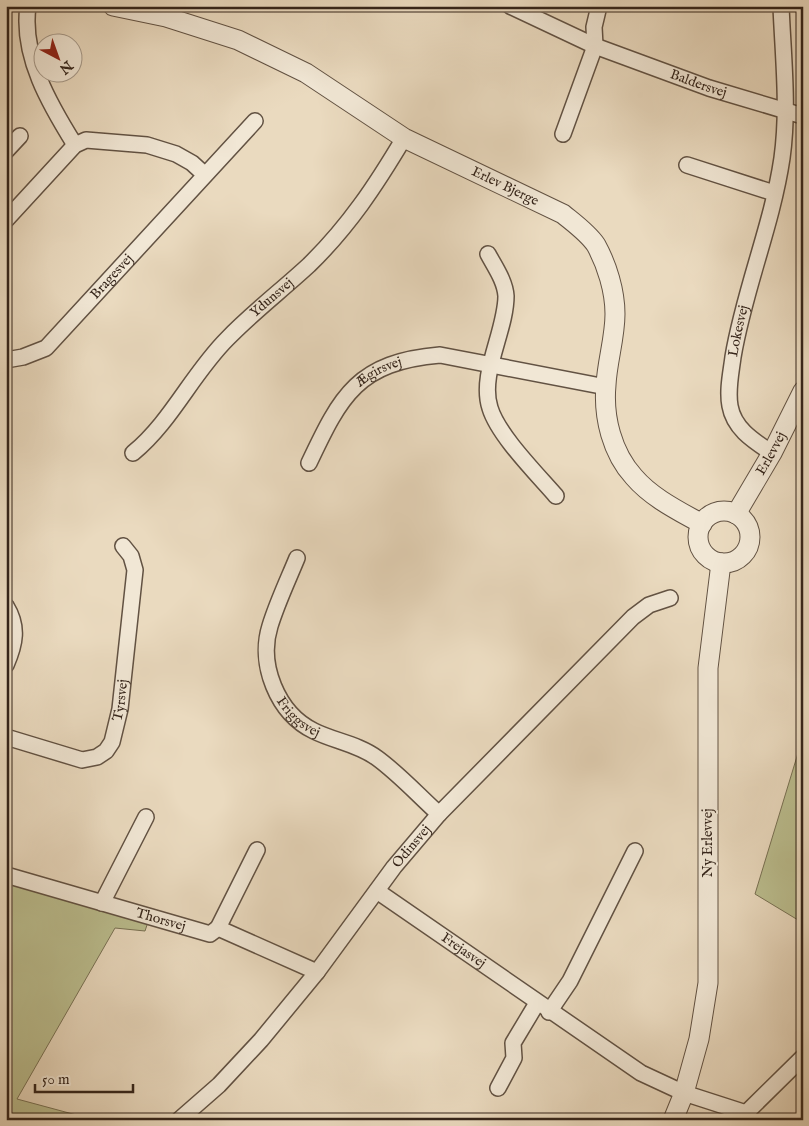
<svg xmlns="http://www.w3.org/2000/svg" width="809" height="1126" viewBox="0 0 809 1126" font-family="'IM FELL English',serif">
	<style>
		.green { fill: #bbbe8f; stroke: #787154 }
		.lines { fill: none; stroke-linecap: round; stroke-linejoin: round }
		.minor-casing { stroke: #625243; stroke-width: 18 }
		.tertiary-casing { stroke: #625243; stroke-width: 21 }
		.minor { stroke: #f1e7d5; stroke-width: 15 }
		.tertiary { stroke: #f1e7d5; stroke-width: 19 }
		.labels { text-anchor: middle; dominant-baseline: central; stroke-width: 4; stroke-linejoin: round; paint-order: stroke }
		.street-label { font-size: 14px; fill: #34241a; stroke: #f1e7d5 }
	</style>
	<rect width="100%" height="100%" fill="#eadabf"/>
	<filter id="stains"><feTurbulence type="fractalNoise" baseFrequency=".004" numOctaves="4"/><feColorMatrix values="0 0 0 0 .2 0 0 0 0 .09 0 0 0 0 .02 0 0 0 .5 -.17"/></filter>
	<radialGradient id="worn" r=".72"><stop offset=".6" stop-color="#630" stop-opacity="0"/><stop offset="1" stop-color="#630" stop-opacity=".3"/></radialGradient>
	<g class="green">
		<polygon points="802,740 803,740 803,923 755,894"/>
		<polygon points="6,878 149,919 145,931 115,928 17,1099 95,1120 6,1120"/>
	</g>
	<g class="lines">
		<defs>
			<g id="minor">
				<path d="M 28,6 C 21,56 50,105 75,145"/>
				<path id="s1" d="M 510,6 L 595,46 L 709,88 L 803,116"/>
				<polyline points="563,134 595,46 594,27 599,6"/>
				<polyline points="6,151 20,136"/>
				<polyline points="687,165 774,193"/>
				<polyline points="6,220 75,145 86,140 147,145 176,154 192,163 204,174"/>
				<path d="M 488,254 C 495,267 505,281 506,296 C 506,331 479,374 490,408 C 498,435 537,474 556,496"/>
				<path id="s2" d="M 6,360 L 23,357 L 46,348 L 255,121"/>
				<path id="s3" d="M 133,453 C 171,422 192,374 227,339 C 252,313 282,290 309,265 C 349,226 376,185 404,138"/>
				<path id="s4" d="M 772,453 C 754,441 734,429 730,406 C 727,390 731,373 733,357 C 744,290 772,226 782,158 C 789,108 783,56 781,6"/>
				<path id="s5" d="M 309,463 C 341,395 358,362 440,355 L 606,387"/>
				<path id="s6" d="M 297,558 C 288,580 277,603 270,626 C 258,664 277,713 314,731 C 334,741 358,744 377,758 C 399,774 419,796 439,814"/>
				<path d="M 6,606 C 19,627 15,644 6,665"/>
				<path id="s7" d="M 6,737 L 82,760 L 97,757 L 106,751 L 112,742 L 120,709 L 135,570 L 131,556 L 123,546"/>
				<path id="s8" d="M 6,875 L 210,934 L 218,928 L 317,972"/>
				<path id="s9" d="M 377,891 L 641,1073 L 684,1093 L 746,1113"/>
				<polyline points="102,903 146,817"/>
				<polyline points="218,928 257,850"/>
				<polyline points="549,1012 570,981 635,851"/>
				<polyline points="498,1088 514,1058 513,1043 537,1003"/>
				<polyline points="740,1119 803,1057"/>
				<path id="s10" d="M 179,1120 L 219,1085 L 261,1040 L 317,972 L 394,867 L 439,814 L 633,617 L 649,605 L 670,598"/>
			</g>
			<g id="tertiary">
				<path id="s11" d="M 113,6 L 166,17 L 238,40 L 306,73 L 404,138 L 563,214 C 574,223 588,233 596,245 C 607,265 615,291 615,314 C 615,338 607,362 606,385 C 603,417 612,453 634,477 C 652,498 679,511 702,524"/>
				<circle cx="724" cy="537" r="26"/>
				<path id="s12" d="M 736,514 L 772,453 L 803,391"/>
				<polyline points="673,1120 684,1093 699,1039 708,983 708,668 721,563"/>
			</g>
		</defs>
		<use href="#minor" class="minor-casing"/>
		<use href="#tertiary" class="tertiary-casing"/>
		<use href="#minor" class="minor"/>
		<use href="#tertiary" class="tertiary"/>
	</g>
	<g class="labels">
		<g class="street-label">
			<text stroke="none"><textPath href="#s1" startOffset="204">Baldersvej</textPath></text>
			<text stroke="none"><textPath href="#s11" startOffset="435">Erlev Bjerge</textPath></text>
			<text stroke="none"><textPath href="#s2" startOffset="139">Bragesvej</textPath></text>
			<text stroke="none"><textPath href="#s3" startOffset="209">Ydunsvej</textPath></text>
			<text stroke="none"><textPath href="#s4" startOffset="141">Lokesvej</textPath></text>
			<text stroke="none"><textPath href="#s5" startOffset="118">Ægirsvej</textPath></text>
			<text stroke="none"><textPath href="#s12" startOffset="70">Erlevvej</textPath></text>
			<text stroke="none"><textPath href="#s7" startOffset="159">Tyrsvej</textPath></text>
			<text stroke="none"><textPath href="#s6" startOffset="175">Friggsvej</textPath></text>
			<text transform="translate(708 843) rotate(-90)">Ny Erlevvej</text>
			<text stroke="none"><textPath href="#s10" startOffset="360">Odinsvej</textPath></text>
			<text stroke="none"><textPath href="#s8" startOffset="161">Thorsvej</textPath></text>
			<text stroke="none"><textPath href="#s9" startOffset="105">Frejasvej</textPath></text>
		</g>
	</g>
	<rect width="809" height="1126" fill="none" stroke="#eadabf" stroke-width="25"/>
	<rect x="8" y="8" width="794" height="1111" fill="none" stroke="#34241a" stroke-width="2.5"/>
	<rect x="12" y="12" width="784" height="1101" fill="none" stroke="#34241a"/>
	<g transform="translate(58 58) rotate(139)"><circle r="24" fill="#f1e7d5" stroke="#a5998a"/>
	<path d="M0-4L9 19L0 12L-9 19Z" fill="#8f2418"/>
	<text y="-8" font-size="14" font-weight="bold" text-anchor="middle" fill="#34241a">N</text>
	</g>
	<path d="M35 1084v8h98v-8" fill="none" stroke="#34241a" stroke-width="2.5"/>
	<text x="42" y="1084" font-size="15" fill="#34241a" stroke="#f1e7d5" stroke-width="4" paint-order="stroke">50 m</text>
	<rect width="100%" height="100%" filter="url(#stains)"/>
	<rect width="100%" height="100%" fill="url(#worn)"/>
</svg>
